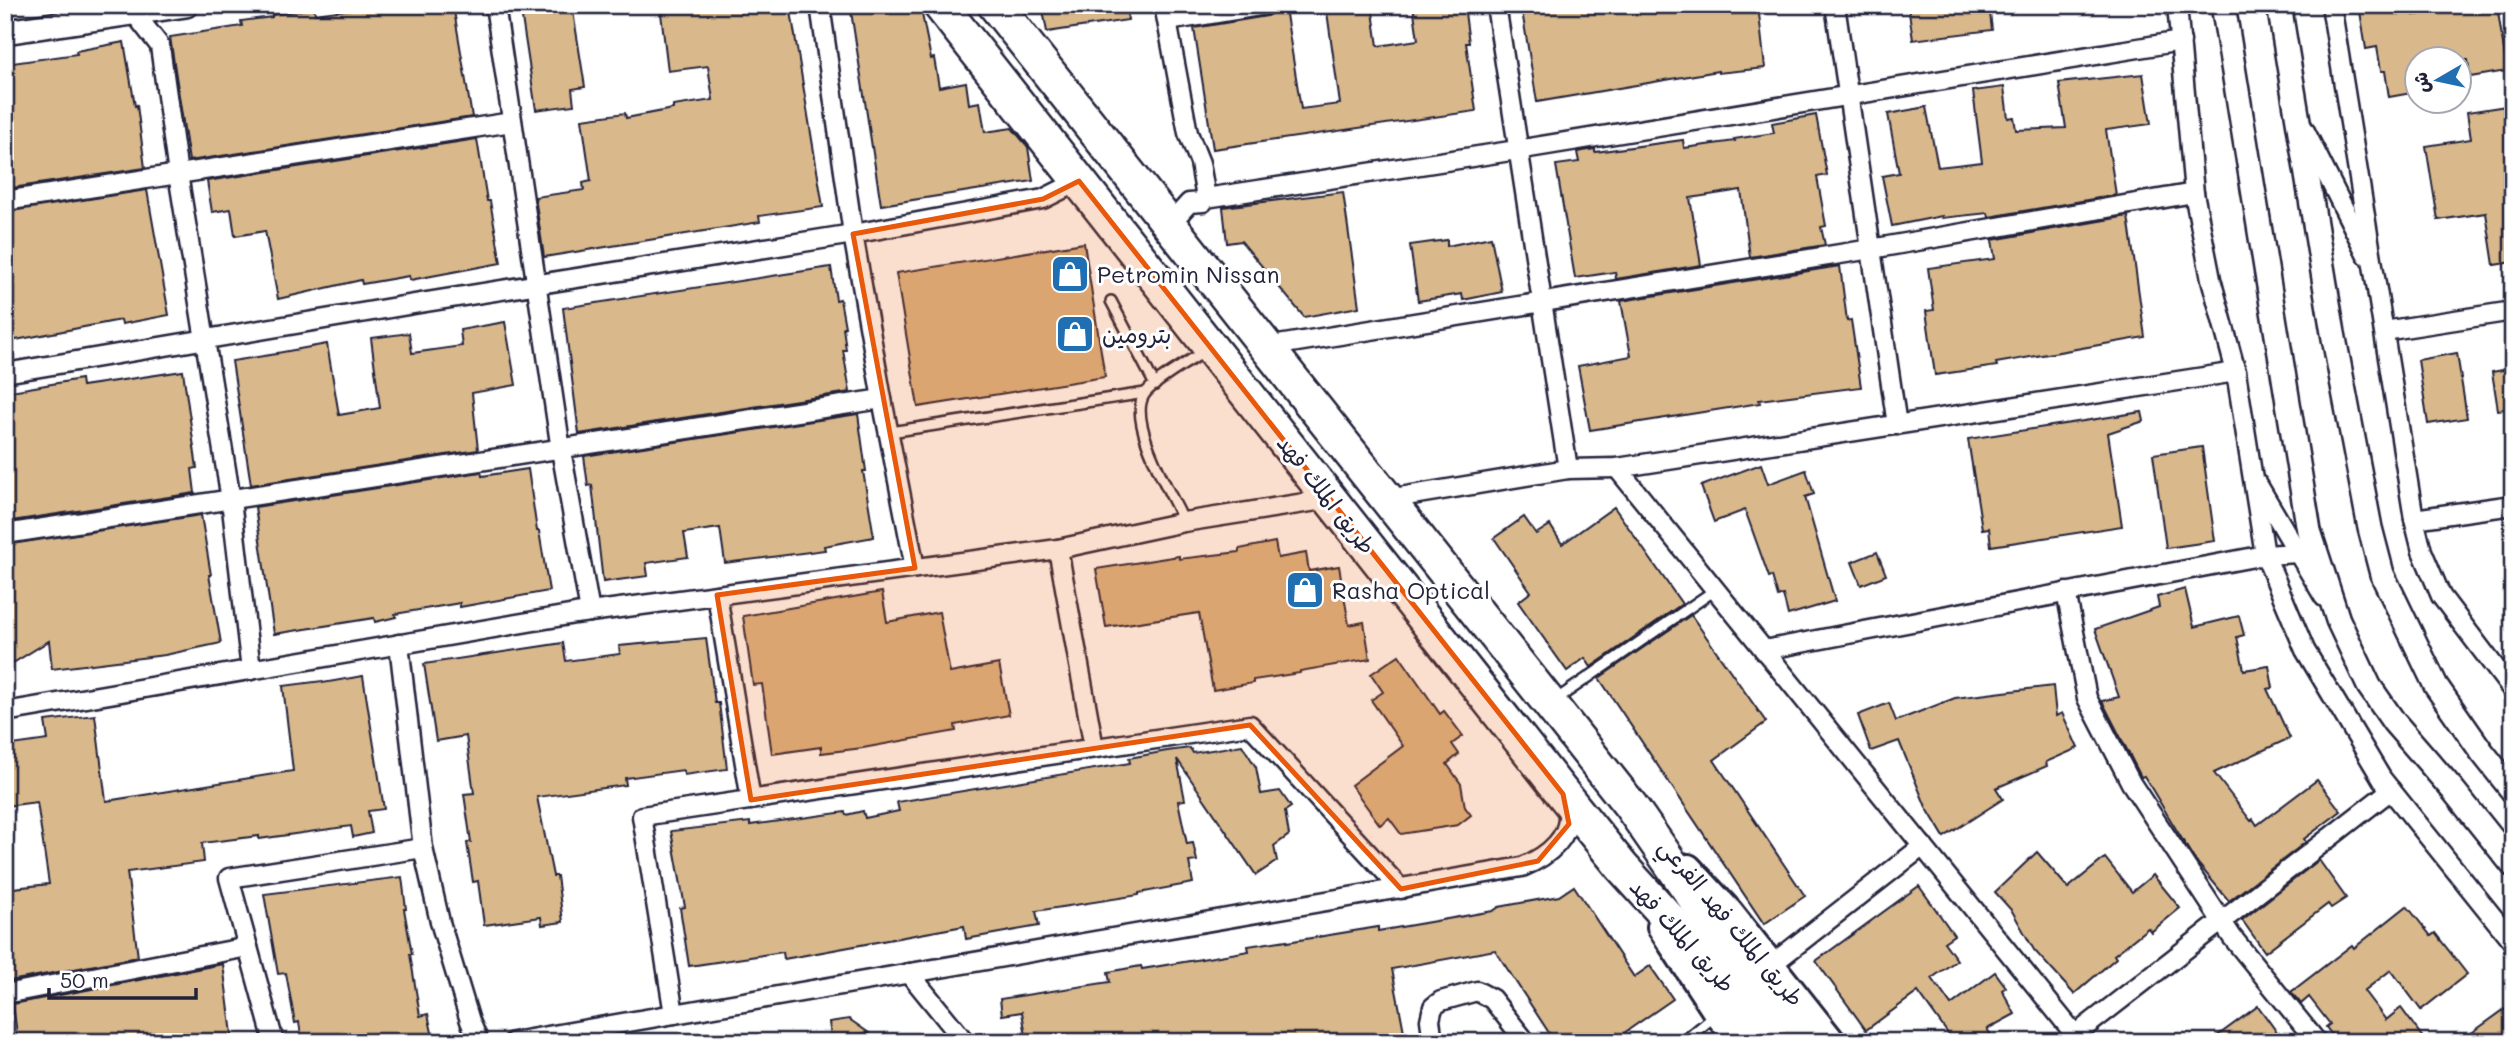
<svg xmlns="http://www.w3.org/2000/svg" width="2518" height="1047" viewBox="0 0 2518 1047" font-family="Mali,'Playpen Sans Arabic',sans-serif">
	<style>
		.building { fill: #d9b88c; stroke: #22223b; stroke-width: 2 }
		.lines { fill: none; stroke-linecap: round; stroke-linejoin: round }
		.service-casing { stroke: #22223b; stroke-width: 14 }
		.minor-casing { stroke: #22223b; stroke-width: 23 }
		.tertiary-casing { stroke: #22223b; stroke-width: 28 }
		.secondary-casing { stroke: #22223b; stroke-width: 32 }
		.motorway-casing { stroke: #22223b; stroke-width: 38 }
		.service { stroke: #fff; stroke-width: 9 }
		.minor { stroke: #fff; stroke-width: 18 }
		.tertiary { stroke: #fff; stroke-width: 23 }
		.secondary { stroke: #fff; stroke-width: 26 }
		.motorway { stroke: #fff; stroke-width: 33 }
		.marked { fill: #e8590c; fill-opacity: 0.2; stroke: #e8590c; stroke-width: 5; stroke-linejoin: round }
		.labels { text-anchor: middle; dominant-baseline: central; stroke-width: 6; stroke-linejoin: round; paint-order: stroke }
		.poi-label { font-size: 23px; fill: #22223b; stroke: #fff; text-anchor: start }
		.street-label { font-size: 23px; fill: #22223b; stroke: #fff }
	</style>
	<rect width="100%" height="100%" fill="#fff"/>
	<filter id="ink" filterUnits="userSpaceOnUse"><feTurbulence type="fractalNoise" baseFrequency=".0143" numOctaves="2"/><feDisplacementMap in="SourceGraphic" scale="14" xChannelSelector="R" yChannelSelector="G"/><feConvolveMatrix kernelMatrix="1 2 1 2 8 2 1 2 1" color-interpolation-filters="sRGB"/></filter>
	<g filter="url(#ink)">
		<g class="building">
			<polygon points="384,5 453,5 472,117 189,161 170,37 242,26 241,21 272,17 272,15 314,8 315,14"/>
			<polygon points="520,5 572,5 585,87 572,89 574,105 536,110"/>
			<polygon points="660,5 790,5 823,207 759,216 760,222 544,257 535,197 584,190 583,183 591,181 582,119 625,113 626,118 673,109 673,106 713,100 708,66 668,71"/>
			<polygon points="850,5 899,5 900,12 921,9 931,59 934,58 939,87 966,82 969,104 980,102 985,132 1012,128 1028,147 1033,181 881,205"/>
			<polygon points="1042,5 1126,5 1128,20 1047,32"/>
			<polygon points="1326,5 1372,5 1378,46 1418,40 1413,5 1464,5 1469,43 1466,43 1476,111 1213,149 1194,28 1267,16 1275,10 1285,8 1301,109 1340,104"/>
			<polygon points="1521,5 1758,5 1765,68 1718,73 1718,71 1537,102"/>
			<polygon points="1908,5 1989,5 1992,30 1913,40"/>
			<polygon points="2359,5 2413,5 2414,15 2478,5 2497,5 2507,71 2470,77 2468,60 2417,60 2417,92 2389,97 2385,71 2381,71 2377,47 2366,49"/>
			<polygon points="124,42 135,106 137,105 145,168 5,189 5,64 77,54 76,51"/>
			<polygon points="2143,74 2151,124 2106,130 2116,195 1989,217 1988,213 1942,218 1942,216 1892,226 1882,176 1899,173 1888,114 1926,107 1938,167 1982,162 1973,91 2004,87 2008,118 2014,117 2016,130 2066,128 2059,83"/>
			<polygon points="2513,105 2513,262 2494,265 2486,213 2438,220 2426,146 2471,139 2467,112"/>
			<polygon points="1816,115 1827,175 1817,177 1826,226 1821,227 1825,245 1750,257 1741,190 1690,198 1701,265 1616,279 1615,272 1575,278 1556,165 1579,162 1577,152 1595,149 1595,152 1683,140 1684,148 1735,141 1734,139 1774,133 1772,123"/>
			<polygon points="477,139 487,201 490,201 501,263 410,280 409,276 362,284 361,280 278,299 265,231 235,236 231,209 212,212 207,181"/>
			<polygon points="147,190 169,315 122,324 121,320 5,342 5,212"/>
			<polygon points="1343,192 1359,307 1304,317 1241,241 1227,243 1223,207"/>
			<polygon points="2128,216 2145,337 1996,363 1997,366 1935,375 1926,311 1934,310 1928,268 1995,259 1992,240"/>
			<polygon points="1491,237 1502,292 1463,300 1462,294 1418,301 1410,245 1447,240 1447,246"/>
			<polygon points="1084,243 1105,377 918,407 896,273"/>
			<polygon points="1840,266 1847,321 1851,320 1861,387 1759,400 1760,403 1590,430 1578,366 1631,356 1621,301"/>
			<polygon points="831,267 836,300 840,299 845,327 843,327 846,350 843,350 850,392 579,434 563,308"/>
			<polygon points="505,322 516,385 472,393 478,450 251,485 232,361 277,354 277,353 327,344 339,415 380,408 371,338 409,333 412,353 462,346 460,330"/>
			<polygon points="2457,353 2467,418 2428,424 2418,360"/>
			<polygon points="2513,368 2513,408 2498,410 2492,372"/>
			<polygon points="183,371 197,468 192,469 195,493 5,522 5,392 81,379 82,386"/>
			<polygon points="2142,412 2144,421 2108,433 2122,526 1991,546 1989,528 1982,529 1968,439"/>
			<polygon points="858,414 866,471 863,471 874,537 824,546 825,550 725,563 720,528 684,533 688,557 646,563 648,576 603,582 592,485 588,486 584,456"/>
			<polygon points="2202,447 2215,541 2166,548 2153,454"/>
			<polygon points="1761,464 1768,484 1806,470 1814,494 1805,497 1835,601 1788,615 1783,595 1778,597 1772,576 1769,577 1745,510 1714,522 1701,486"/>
			<polygon points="528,469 537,531 539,531 549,591 460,607 460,603 395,614 396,617 375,622 374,618 274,634 255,507 481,472 482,476"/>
			<polygon points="1614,507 1682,604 1591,667 1585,658 1567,671 1518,602 1531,592 1494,538 1524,517 1536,534 1550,525 1562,544"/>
			<polygon points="201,515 211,575 209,575 221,643 165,655 52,669 49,641 5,668 5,545"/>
			<polygon points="1275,542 1278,558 1306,553 1309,571 1339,566 1349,625 1364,622 1370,659 1300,671 1300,673 1253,680 1253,683 1213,690 1199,613 1106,627 1096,569 1179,556 1179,559 1239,552 1239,549"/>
			<polygon points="1877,552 1886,575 1861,585 1852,562"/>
			<polygon points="2185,589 2194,627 2239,616 2244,635 2237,637 2244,670 2269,666 2273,688 2267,689 2290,738 2214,773 2251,821 2253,819 2257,825 2317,780 2341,811 2304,839 2306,842 2229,901 2194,859 2144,776 2141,777 2102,701 2119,697 2095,629 2159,607 2157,597"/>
			<polygon points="882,592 887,622 939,612 950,673 999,664 1009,715 955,725 956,731 863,748 821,753 821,747 772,754 762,684 753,685 743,616"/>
			<polygon points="1691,615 1766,722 1714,760 1805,896 1764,924 1599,678"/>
			<polygon points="706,638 715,703 719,703 727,769 684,775 683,770 625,778 626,785 537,797 553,876 557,876 563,922 542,925 541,917 484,925 478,881 473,882 467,843 471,842 464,794 474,793 466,736 436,741 424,664 563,643 566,661 620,654 619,646"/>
			<polygon points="1399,655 1440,714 1444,711 1463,736 1452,744 1459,754 1447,764 1461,784 1465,807 1471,815 1458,825 1401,834 1389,818 1380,825 1351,785 1403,746 1371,700 1383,692 1371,674"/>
			<polygon points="363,676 384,809 368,811 372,833 353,837 351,826 259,839 259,836 202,843 204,862 127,872 138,957 10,981 5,961 5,889 49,884 37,802 5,806 5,746 48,740 45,721 95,715 106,801 293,771 283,686 322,681 323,683"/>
			<polygon points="2053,686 2056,716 2062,713 2078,748 2046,762 2047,766 1996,788 2003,799 1944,837 1926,807 1899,741 1871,751 1858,715 1889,703 1896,721 1955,698"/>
			<polygon points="1242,745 1256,767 1261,794 1280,791 1291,807 1285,811 1289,835 1274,846 1277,861 1256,875 1177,759 1185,800 1178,801 1187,844 1193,843 1197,861 1189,862 1193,883 1139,893 1139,895 1036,911 1039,926 966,939 964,926 784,959 783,952 689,966 680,908 685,907 671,831 750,822 750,825 845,812 846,815 863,811 865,818 899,811 897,802 1130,763 1129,758 1167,751 1190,748 1193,753"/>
			<polygon points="2037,852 2068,888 2105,858 2132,892 2153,875 2180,908 2151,932 2148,928 2114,955 2116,958 2074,994 2034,950 2012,911 1995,892"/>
			<polygon points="2319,860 2346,898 2331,908 2328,904 2265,952 2242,920"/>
			<polygon points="402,877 406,909 404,909 412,954 410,954 420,1016 428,1014 434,1042 302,1042 299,1022 295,1023 286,973 278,974 264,894"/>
			<polygon points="1574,886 1634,977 1650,966 1673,999 1611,1042 1555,1042 1495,950 1392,969 1406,1042 1027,1042 1022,1012 1002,1015 1000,999 1110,982 1108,972 1141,966 1142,969 1249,951 1248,946 1287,940 1287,942 1378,927 1378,931 1493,911 1499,907 1559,896"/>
			<polygon points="1919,886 1954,935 1944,942 1957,960 1932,978 1951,1005 1995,972 2006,987 2002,990 2015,1014 1987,1029 1996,1042 1954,1042 1918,992 1866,1030 1816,961"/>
			<polygon points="2407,906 2431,936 2435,933 2467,974 2421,1010 2391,970 2364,991 2386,1020 2401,1008 2426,1042 2337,1042 2326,1027 2330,1024 2309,997 2301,1004 2291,992 2352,945 2354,948"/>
			<polygon points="223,964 233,1042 182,1042 181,1034 139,1042 18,1042 13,1004"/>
			<polygon points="2258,1006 2284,1042 2209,1042"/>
			<polygon points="2505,1009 2513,1020 2513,1042 2459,1042"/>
			<polygon points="849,1019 869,1033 831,1037 829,1022"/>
		</g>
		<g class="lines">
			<defs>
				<g id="service">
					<polyline points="1111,301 1155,385"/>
					<polyline points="890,432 1145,393"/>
					<path d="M 1184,522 C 1172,495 1127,422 1144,395 C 1153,381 1191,361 1206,350"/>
					<polyline points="1554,701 1715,590"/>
					<polyline points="1683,1042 1717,1014"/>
				</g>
				<g id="minor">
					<polyline points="495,5 561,450 590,612"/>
					<polyline points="820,5 853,234 882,399 915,568"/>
					<polyline points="1164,5 1188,133 1200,163 1206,198"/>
					<polyline points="1496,5 1568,469"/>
					<polyline points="1835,5 1897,425"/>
					<polyline points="2177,5 2194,193 2211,279 2236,372 2265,555 2305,650 2382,779 2513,942"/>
					<polyline points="2331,5 2414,519 2422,551 2441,596 2513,691"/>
					<polyline points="135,14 160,46 178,174 231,500 251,670"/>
					<polyline points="1168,21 1265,5"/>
					<polyline points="2304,129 2367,255"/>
					<polyline points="5,201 512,122"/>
					<polyline points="1170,224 1189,203 1203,202 1206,198 1517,150 2181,41"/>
					<polyline points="2384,331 2513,311"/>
					<polyline points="1266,347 1871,249 2194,193"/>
					<polyline points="5,373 420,303 853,234 1043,199 1079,181"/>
					<polyline points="1617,468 2081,1042"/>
					<polyline points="2258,485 2324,597"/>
					<polyline points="1388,499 1568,469 1617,468 2236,372"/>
					<polyline points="2414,519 2513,505"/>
					<polyline points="5,534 882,399"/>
					<polyline points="1058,549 1094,748"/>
					<polyline points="2066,592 2087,698 2131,783 2232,937 2317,1042"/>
					<polyline points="717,595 751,800"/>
					<polyline points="399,644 423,848 440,922 470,1021 479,1042"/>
					<polyline points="1764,650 2265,555 2298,553"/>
					<polyline points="5,712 575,614 1058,549 1184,522 1330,499"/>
					<polyline points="1771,965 1923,846"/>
					<polyline points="909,973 965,1042"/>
					<polyline points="5,994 248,947"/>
					<polyline points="674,1014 642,816 1250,725 1401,889"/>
					<polyline points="2075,1035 2391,790"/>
					<polyline points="274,1042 229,878 423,848"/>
					<path d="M 513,1042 L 1522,867 C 1547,857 1576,835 1566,805"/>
					<polyline points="1433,1042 1430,1020 1433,1007 1441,1001 1477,991 1492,999 1526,1042"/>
				</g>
				<g id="tertiary">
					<polyline points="2223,5 2309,531 2338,620 2369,686 2394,722 2453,790 2513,865"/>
					<polyline points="2279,5 2333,333 2370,528 2382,574 2436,686 2482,752 2513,791"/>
					<polyline points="5,32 186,5"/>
				</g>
				<g id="secondary">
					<polyline points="1688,868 1729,912 1832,1042"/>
					<polyline points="1661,927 1718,1014 1740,1042"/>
				</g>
				<g id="motorway">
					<polyline points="940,5 1563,794 1622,867 1732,988 1774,1042"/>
					<polyline points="995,5 1630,805 1717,930 1805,1042"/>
				</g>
			</defs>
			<use href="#service" class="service-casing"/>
			<use href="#minor" class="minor-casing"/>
			<use href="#tertiary" class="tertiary-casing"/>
			<use href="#secondary" class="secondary-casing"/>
			<use href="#motorway" class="motorway-casing"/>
			<use href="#service" class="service"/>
			<use href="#minor" class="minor"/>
			<use href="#tertiary" class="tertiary"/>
			<use href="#secondary" class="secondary"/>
			<use href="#motorway" class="motorway"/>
		</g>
	</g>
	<path class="marked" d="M 1079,181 L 1563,794 L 1569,824 L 1538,861 L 1401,889 L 1250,725 L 751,800 L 717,595 L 915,568 L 853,234 L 1043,199 Z"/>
	<defs>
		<symbol id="shop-square" viewBox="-11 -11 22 22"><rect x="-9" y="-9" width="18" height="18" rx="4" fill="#1f6fb2" stroke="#fff"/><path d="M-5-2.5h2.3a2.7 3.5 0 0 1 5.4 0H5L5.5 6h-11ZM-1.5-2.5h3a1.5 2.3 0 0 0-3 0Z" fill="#fff"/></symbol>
	</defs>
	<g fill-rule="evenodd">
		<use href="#shop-square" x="1048" y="252" width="44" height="44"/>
		<use href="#shop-square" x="1053" y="312" width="44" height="44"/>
		<use href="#shop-square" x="1283" y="568" width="44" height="44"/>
	</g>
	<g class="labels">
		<g class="poi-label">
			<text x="1097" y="274">Petromin Nissan</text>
			<text x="1102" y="334">بترومين</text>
			<text x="1332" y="590">Rasha Optical</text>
		</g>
		<g class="street-label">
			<text transform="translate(1327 494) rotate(52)">طريق الملك فهد</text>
			<text transform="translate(1732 922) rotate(50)">طريق الملك فهد الفرعي</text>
			<text transform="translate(1683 935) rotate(48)">طريق الملك فهد</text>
		</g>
	</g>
	<rect width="2518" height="1047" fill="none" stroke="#fff" stroke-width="28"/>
	<rect x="14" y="14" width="2490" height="1019" fill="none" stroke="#22223b" stroke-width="2.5" filter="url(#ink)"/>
	<g transform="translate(2438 80) rotate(261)"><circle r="33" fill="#ffffff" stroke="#a7a7b1" stroke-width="2"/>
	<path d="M0-5L12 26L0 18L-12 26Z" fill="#1f6fb2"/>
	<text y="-10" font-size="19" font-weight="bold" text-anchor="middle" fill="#22223b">ش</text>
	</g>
	<path d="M49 988v10h147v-10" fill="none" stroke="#22223b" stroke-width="3.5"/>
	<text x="60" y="988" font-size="21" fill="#22223b" stroke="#ffffff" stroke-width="5" paint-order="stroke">50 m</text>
</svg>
